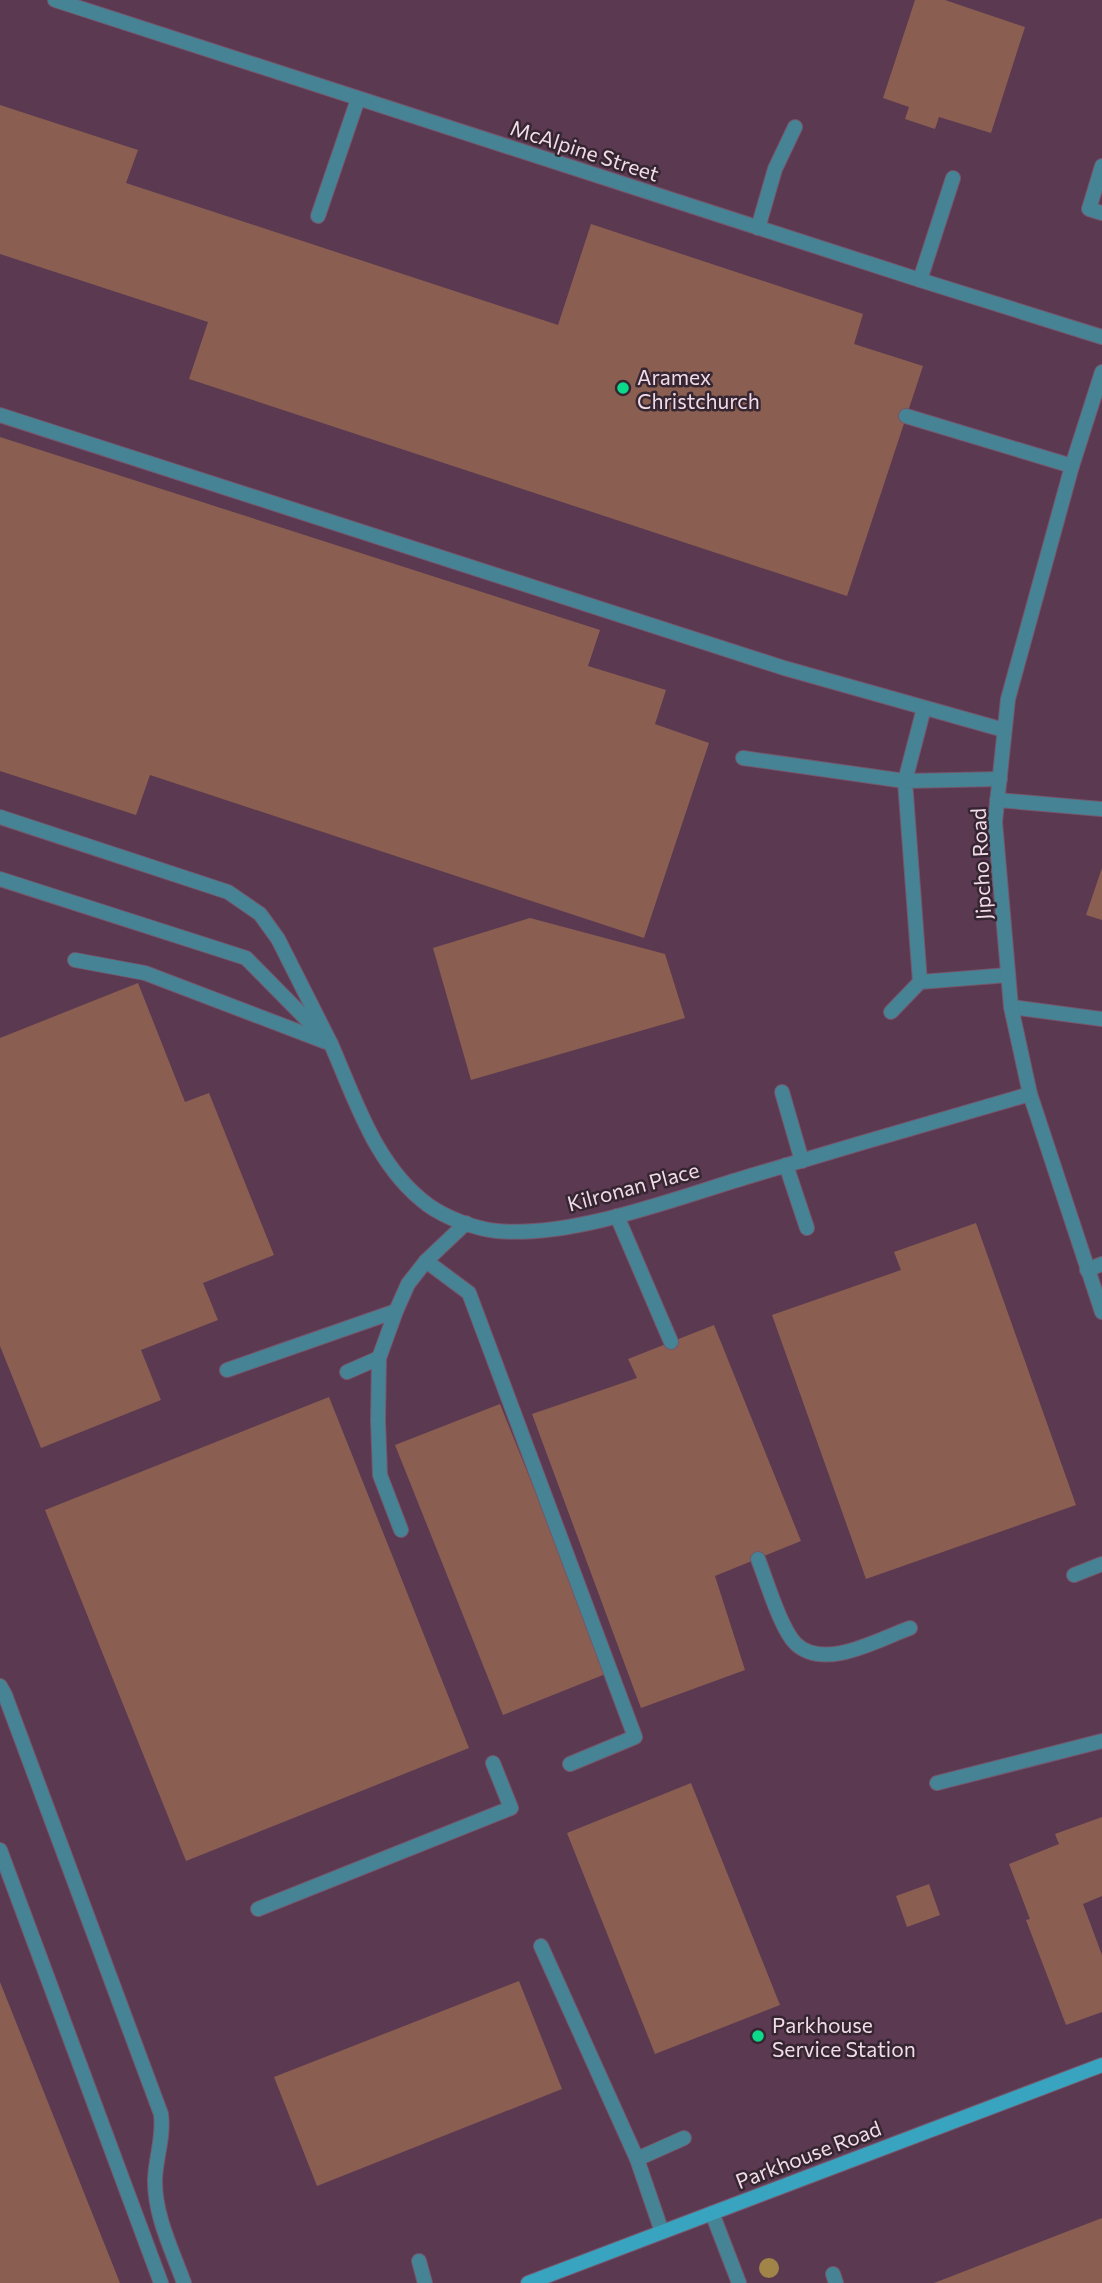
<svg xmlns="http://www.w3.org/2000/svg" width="1102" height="2283" viewBox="0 0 1102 2283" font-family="Commissioner,sans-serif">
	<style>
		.building { fill: #8a5f51 }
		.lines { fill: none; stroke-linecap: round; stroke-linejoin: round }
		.lane-casing { stroke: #76566c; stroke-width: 16 }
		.street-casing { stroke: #76566c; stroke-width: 16 }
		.secondary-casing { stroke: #76566c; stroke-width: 16 }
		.lane { stroke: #468394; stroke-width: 14 }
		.street { stroke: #468394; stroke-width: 14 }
		.secondary { stroke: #39a4bf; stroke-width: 14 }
		.tree { fill: #a08448 }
		.poi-dot { fill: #0cd98a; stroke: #362631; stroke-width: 2.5 }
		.labels { text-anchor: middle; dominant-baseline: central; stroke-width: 5; stroke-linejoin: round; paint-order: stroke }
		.street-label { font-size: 21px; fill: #f1dbe9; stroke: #362631 }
		.poi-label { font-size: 21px; fill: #f1dbe9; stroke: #362631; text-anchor: start }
	</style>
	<rect width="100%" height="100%" fill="#5b3951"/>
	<g class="building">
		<polygon points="915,0 945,0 1025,27 991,133 939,117 935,129 905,119 909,107 883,98"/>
		<polygon points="0,105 138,150 126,183 558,325 591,224 863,314 854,344 923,366 847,596 189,379 208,322 0,254"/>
		<polygon points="0,437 600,630 588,666 666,690 655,724 709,743 644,938 150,775 136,815 0,771"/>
		<polygon points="1102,868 1102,920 1086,915"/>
		<polygon points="530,918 665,954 685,1018 471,1080 433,948"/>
		<polygon points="138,983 185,1102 209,1093 274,1255 203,1283 218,1320 141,1350 161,1400 41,1448 0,1346 0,1038"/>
		<polygon points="976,1223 1076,1505 866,1579 772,1315 901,1270 894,1252"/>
		<polygon points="714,1325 801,1541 715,1576 745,1670 641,1708 532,1414 637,1378 628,1359"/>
		<polygon points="329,1397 469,1748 186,1861 45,1510"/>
		<polygon points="500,1404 608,1673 503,1715 395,1445"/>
		<polygon points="691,1783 780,2005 655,2054 567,1833"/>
		<polygon points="1102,1817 1102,1896 1083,1904 1102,1955 1102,2012 1066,2025 1026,1920 1030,1919 1009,1864 1059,1844 1055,1834"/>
		<polygon points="929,1884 940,1915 907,1927 896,1896"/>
		<polygon points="519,1981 562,2089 317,2186 274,2077"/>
		<polygon points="0,1982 120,2283 0,2283"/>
		<polygon points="1102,2218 1102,2283 934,2283"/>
	</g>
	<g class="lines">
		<defs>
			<g id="lane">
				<polyline points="1102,166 1089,209 1102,213"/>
				<polyline points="318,216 358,99"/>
				<polyline points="758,228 775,169 795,127"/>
				<polyline points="920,280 953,178"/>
				<polyline points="0,415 784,668 1004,730"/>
				<polyline points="906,416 1072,466"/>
				<polyline points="743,758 905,781 924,708"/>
				<polyline points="997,800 1101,809"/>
				<polyline points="0,817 228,892 260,914 278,939 331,1044"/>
				<polyline points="0,879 246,958 322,1035"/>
				<polyline points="75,960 145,973 326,1042"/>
				<polyline points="920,982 905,781 1000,779"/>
				<polyline points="1011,1007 1102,1019"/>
				<polyline points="891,1012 920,982 1008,975"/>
				<polyline points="782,1092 802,1161"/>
				<polyline points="786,1165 807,1228"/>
				<polyline points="617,1216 671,1342"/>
				<polyline points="426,1261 469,1293 635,1737 570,1764"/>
				<polyline points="1087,1270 1102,1264"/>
				<polyline points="227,1370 396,1311"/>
				<polyline points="347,1372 379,1358"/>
				<polyline points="401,1530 380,1475 378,1420 379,1358 396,1311 408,1284 426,1261 466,1223"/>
				<path d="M 758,1559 C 766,1579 781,1630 796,1644 C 825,1671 879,1639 910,1628"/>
				<polyline points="1074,1575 1102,1564"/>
				<path d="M 0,1686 L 5,1695 L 161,2114 C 164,2137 156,2156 155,2179 C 154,2214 172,2250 184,2283"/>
				<polyline points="937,1783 1102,1741"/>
				<polyline points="0,1850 161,2283"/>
				<polyline points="258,1909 511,1808 493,1763"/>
				<polyline points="541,1946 637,2159 662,2232"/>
				<polyline points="637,2159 684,2138"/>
				<polyline points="712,2213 739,2283"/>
				<polyline points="419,2261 425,2283"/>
				<polyline points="833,2274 836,2283"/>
			</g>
			<g id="street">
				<polyline points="55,0 920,280 1102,337"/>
				<polyline points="1102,372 1072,466 1008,699 995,822 1011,1007 1030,1094 1102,1312"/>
				<path d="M 331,1044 C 356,1101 376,1167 428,1205 C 446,1218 476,1229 497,1231 C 574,1238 676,1198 750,1176 C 843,1148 937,1121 1030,1094"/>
			</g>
			<polyline id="secondary" points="528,2283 1102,2065"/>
		</defs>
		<use href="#lane" class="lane-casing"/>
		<use href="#street" class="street-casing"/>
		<use href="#secondary" class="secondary-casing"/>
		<use href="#lane" class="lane"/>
		<use href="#street" class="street"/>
		<use href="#secondary" class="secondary"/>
	</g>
	<circle class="tree" cx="769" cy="2268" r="10"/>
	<g class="poi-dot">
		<circle cx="623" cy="388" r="7"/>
		<circle cx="758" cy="2036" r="7"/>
	</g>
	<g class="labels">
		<g class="street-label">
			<text transform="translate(585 150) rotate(18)">McAlpine Street</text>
			<text transform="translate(980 864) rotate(-93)">Jipcho Road</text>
			<text transform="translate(633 1186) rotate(-15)">Kilronan Place</text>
			<text transform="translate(808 2154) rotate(-21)">Parkhouse Road</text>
		</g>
		<g class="poi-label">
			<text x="637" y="376">Aramex<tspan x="637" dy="24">Christchurch</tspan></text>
			<text x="772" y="2024">Parkhouse<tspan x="772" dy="24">Service Station</tspan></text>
		</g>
	</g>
</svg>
